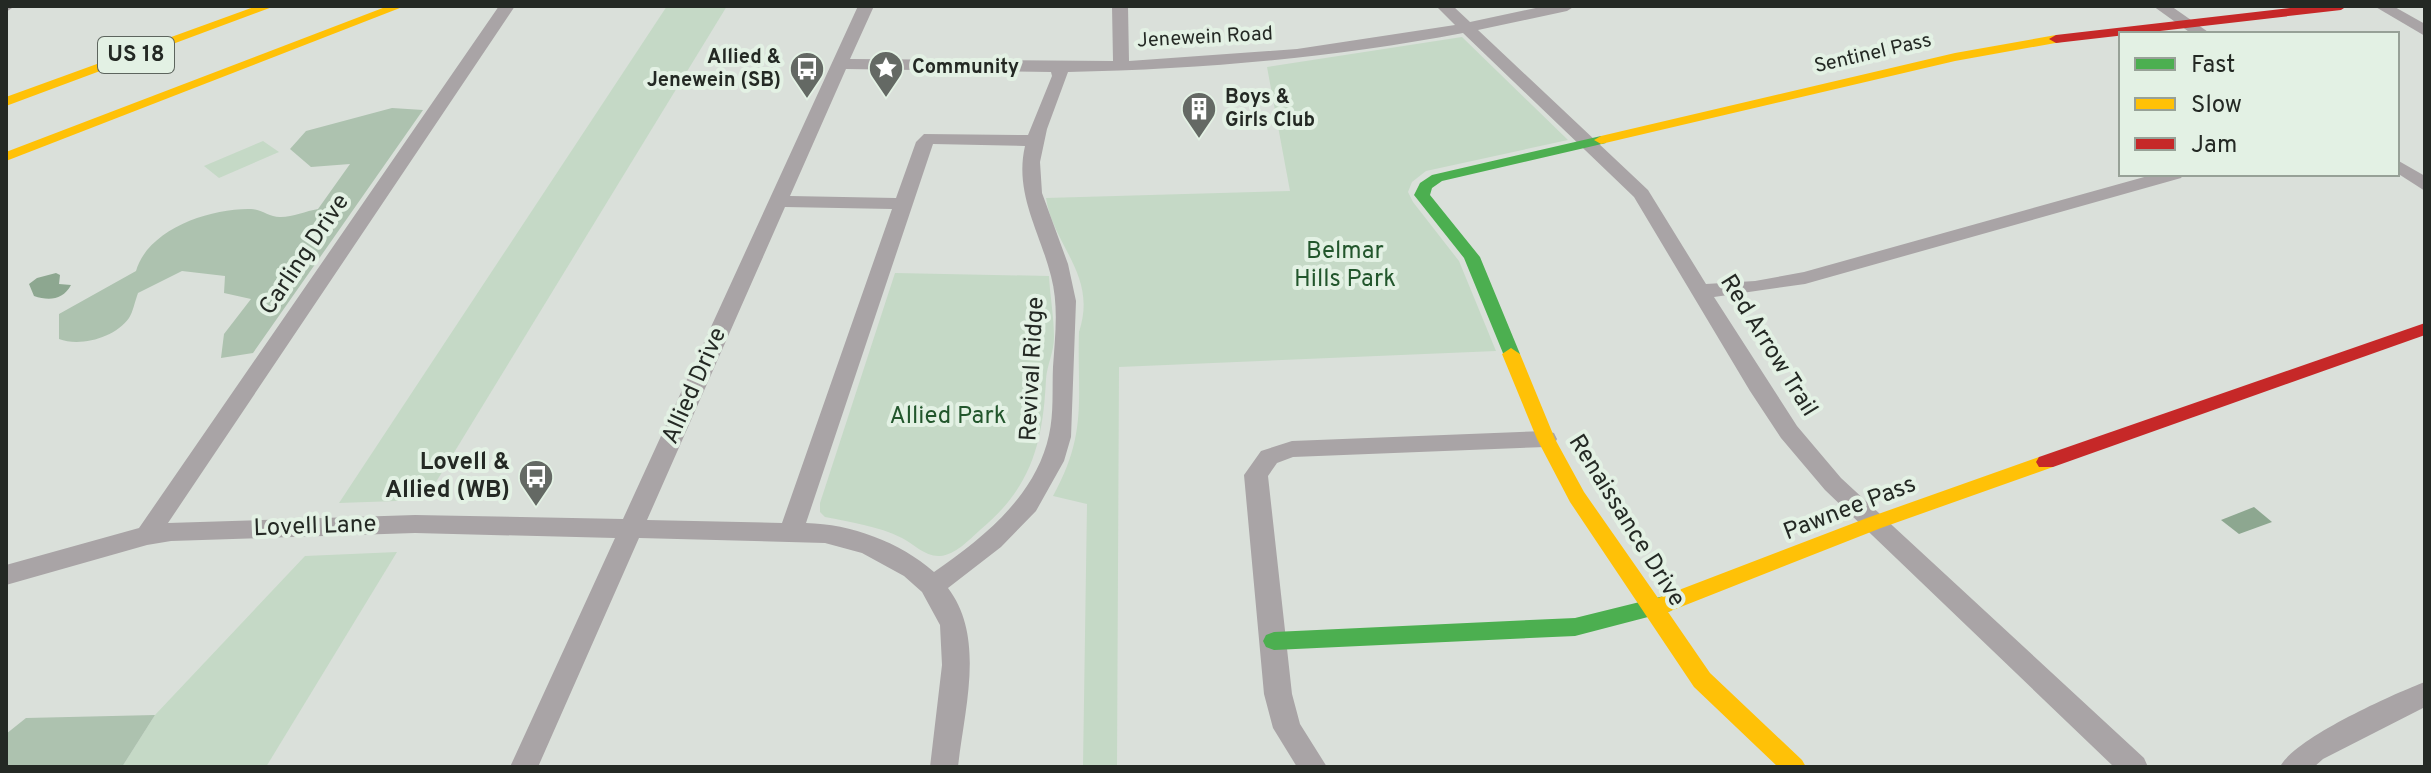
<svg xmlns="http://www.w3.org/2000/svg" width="2431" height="773" viewBox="0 0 2431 773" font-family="Overpass,sans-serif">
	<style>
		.green { fill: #c5d9c6 }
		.forest { fill: #adc2af }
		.water { fill: #8da790 }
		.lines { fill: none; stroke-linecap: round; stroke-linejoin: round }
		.street { fill: #a9a4a6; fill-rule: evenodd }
		.fast { fill: #4caf50; fill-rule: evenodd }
		.slow { fill: #ffc107; fill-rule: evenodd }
		.jam { fill: #c62828; fill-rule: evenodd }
		.labels { text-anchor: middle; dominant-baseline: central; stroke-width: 8; stroke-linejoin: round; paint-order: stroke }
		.far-street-label { font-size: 20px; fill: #242924; stroke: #e3f1e4 }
		.far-poi-label { font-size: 20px; font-weight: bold; fill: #242924; stroke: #e3f1e4; text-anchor: start }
		.shield { fill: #e3f1e4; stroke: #5d655e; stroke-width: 2 }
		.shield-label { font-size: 22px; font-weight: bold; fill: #242924 }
		.park-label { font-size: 24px; fill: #22562c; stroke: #e3f1e4 }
		.street-label { font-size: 24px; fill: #242924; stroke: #e3f1e4 }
		.poi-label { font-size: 24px; font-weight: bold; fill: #242924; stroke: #e3f1e4; text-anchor: end }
	</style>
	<rect width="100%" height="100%" fill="#dae0da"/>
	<g class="green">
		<polygon points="667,6 727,6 425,500 339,503"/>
		<path d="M 1462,37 L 1568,140 L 1426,171 L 1412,182 L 1408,192 L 1413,202 L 1459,261 L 1496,351 L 1119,367 L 1117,767 L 1083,767 L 1087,504 L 1053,496 C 1088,433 1077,398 1079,332 C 1098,275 1053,246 1046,198 L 1290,191 L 1267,67 Z"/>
		<polygon points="263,141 279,152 219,178 204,166"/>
		<path d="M 895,273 L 1049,276 C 1050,296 1054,317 1054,337 C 1054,352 1047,365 1046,379 C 1043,442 1032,487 980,530 C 969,540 955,555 940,556 C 925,557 914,544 902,538 C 878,526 850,522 825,517 L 820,512 L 820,503 Z"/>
		<polygon points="397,552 266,767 122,767 155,715 305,556"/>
	</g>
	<g class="forest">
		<path d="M 392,108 L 423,110 L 253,353 L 221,358 L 224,334 L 251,299 L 224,293 L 225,276 L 182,271 L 138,293 C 135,301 133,312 129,318 C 115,338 80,347 59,339 L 59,314 L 136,271 C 148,229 210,208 251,209 C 261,209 271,218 281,217 C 293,217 306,211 318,209 L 350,164 L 311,167 L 290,149 L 306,131 Z"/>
		<polygon points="155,715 122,767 6,767 6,734 26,718"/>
	</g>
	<g class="water">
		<path d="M 56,273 L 60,275 L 59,284 L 71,285 C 63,300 49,301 34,296 L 29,284 L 37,278 Z"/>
		<polygon points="2254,507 2272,522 2239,534 2221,520"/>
	</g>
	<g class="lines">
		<g class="street">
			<polygon points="6,6 15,6 6,12"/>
			<path d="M 499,6 L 515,6 L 168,523 L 415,515 L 623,519 L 858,6 L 874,6 L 850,59 L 1113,61 L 1112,6 L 1128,6 L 1129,61 L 1297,49 L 1455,25 L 1436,6 L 1453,6 L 1470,22 L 1545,6 L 1575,6 L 1567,11 L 1478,30 L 1648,190 L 1706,284 L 1755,281 L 1804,272 L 2155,174 L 2184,174 L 2181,178 L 1805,284 L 1714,297 L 1797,426 L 1841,478 L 2144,758 L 2148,767 L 2114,767 L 1825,490 L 1781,438 L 1750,391 L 1634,197 L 1463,33 C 1332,58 1201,69 1068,72 L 1047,129 L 1040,162 L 1042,193 L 1068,264 L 1076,301 L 1071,437 L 1064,461 L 1036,511 L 1001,547 L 948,588 C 986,638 964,710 958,767 L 930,767 L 942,665 L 940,625 L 922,592 L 904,576 L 862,553 L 825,543 L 639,538 L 538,767 L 510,767 L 615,538 L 415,533 L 171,541 L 147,545 L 6,585 L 6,565 L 139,528 ZM 846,69 L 1051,72 L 1052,76 L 1028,135 L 924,134 L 916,142 L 896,198 L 790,196 ZM 933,144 L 1025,146 C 1014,193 1040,232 1051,276 C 1059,306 1055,337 1053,367 C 1052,390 1054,413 1049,435 C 1036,496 983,538 934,572 C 900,542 851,524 806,523 ZM 785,207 L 892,209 L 782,523 L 647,520 Z"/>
			<polygon points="2153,6 2171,6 2211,34 2192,34"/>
			<polygon points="2374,6 2393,6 2425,24 2425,36"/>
			<polygon points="2397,160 2425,176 2425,191 2397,173"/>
			<polygon points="1546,431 1554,433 1557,439 1554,445 1546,447 1293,457 1277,463 1268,476 1292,694 1300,724 1327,767 1297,767 1273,728 1264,694 1244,475 1261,451 1292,441"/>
			<path d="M 2425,682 L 2425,707 L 2323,759 L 2314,767 L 2280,767 C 2293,739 2393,694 2425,682 Z"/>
		</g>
		<g class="fast">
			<polygon points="1601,136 1606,137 1606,143 1442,181 1432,188 1430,195 1480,257 1520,354 1511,360 1505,358 1464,258 1414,195 1420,183 1432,175"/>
			<polygon points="1664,596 1671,599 1675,605 1671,611 1575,636 1274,650 1266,647 1263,641 1266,635 1274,632 1575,618"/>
		</g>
		<g class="slow">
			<polygon points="257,6 275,6 6,106 6,97"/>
			<polygon points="388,6 405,6 6,161 6,152"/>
			<polygon points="2056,35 2063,39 2061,42 1955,61 1601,144 1594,140 1601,136 1955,53"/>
			<polygon points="1511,348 1520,354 1555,439 1584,492 1658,598 1867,518 2039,457 2053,457 2056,462 2053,467 1881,528 1668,612 1710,673 1802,760 1806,767 1778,767 1694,687 1570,502 1537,439 1502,354"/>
		</g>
		<g class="jam">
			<polygon points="2308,6 2347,6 2341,10 2056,43 2049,39 2056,35"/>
			<polygon points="2425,323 2425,335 2053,467 2039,467 2036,462 2039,457"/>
		</g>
	</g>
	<defs>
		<symbol id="sight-pin" viewBox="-11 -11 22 30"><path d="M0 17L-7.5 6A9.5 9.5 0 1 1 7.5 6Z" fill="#646964" stroke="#e3f1e4"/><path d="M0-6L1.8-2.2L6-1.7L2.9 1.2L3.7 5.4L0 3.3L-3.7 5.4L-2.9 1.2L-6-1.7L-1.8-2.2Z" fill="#fff"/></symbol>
		<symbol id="bus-pin" viewBox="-11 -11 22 30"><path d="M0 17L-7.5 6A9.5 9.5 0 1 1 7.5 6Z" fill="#646964" stroke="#e3f1e4"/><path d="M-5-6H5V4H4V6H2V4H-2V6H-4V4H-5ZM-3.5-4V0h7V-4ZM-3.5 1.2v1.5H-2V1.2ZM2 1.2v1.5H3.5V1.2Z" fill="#fff"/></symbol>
		<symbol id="building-pin" viewBox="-11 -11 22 30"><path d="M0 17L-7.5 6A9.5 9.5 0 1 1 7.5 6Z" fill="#646964" stroke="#e3f1e4"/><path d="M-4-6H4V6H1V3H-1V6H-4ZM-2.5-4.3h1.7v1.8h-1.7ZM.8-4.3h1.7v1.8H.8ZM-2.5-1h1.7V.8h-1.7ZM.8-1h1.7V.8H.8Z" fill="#fff"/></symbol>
	</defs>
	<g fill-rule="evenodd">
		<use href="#sight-pin" x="866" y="48" width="40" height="54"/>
		<use href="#bus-pin" x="787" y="49" width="40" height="54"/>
		<use href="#building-pin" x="1179" y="89" width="40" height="54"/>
		<use href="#bus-pin" x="516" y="457" width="40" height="54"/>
	</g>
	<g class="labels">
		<g class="far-street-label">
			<text transform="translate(1205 38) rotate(-3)">Jenewein Road</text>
			<text transform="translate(1873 54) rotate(-13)">Sentinel Pass</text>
		</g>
		<g class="far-poi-label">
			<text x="781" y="58" text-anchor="end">Allied &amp;<tspan x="781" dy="23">Jenewein (SB)</tspan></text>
			<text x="912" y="68">Community</text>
			<text x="1225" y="98">Boys &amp;<tspan x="1225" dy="23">Girls Club</tspan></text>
		</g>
		<rect class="shield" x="98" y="37" width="76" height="36" rx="6"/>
		<g class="shield-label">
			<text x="136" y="55">US 18</text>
		</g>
		<g class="park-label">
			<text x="1345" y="252">Belmar<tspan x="1345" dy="28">Hills Park</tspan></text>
			<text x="948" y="417">Allied Park</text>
		</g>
		<g class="street-label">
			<text transform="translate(305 255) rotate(-56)">Carling Drive</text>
			<text transform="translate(1768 346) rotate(58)">Red Arrow Trail</text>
			<text transform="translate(1033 369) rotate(-87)">Revival Ridge</text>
			<text transform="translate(695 386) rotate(-66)">Allied Drive</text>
			<text transform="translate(1850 509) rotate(-21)">Pawnee Pass</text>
			<text transform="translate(1626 521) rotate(58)">Renaissance Drive</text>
			<text transform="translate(315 527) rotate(-2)">Lovell Lane</text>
		</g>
		<g class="poi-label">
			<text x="510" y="463">Lovell &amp;<tspan x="510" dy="28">Allied (WB)</tspan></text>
		</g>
	</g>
	<rect width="2431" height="773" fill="none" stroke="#242924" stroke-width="16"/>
	<rect x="2119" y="32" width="280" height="144" fill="#e3f1e4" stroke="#97a197" stroke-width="2"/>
	<rect x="2135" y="58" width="40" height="12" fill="#4caf50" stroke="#97a197" stroke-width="2"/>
	<text x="2191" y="72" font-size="24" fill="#242924">Fast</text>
	<rect x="2135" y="98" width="40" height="12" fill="#ffc107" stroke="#97a197" stroke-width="2"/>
	<text x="2191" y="112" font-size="24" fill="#242924">Slow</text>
	<rect x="2135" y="138" width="40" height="12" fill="#c62828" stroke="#97a197" stroke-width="2"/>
	<text x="2191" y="152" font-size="24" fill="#242924">Jam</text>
</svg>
